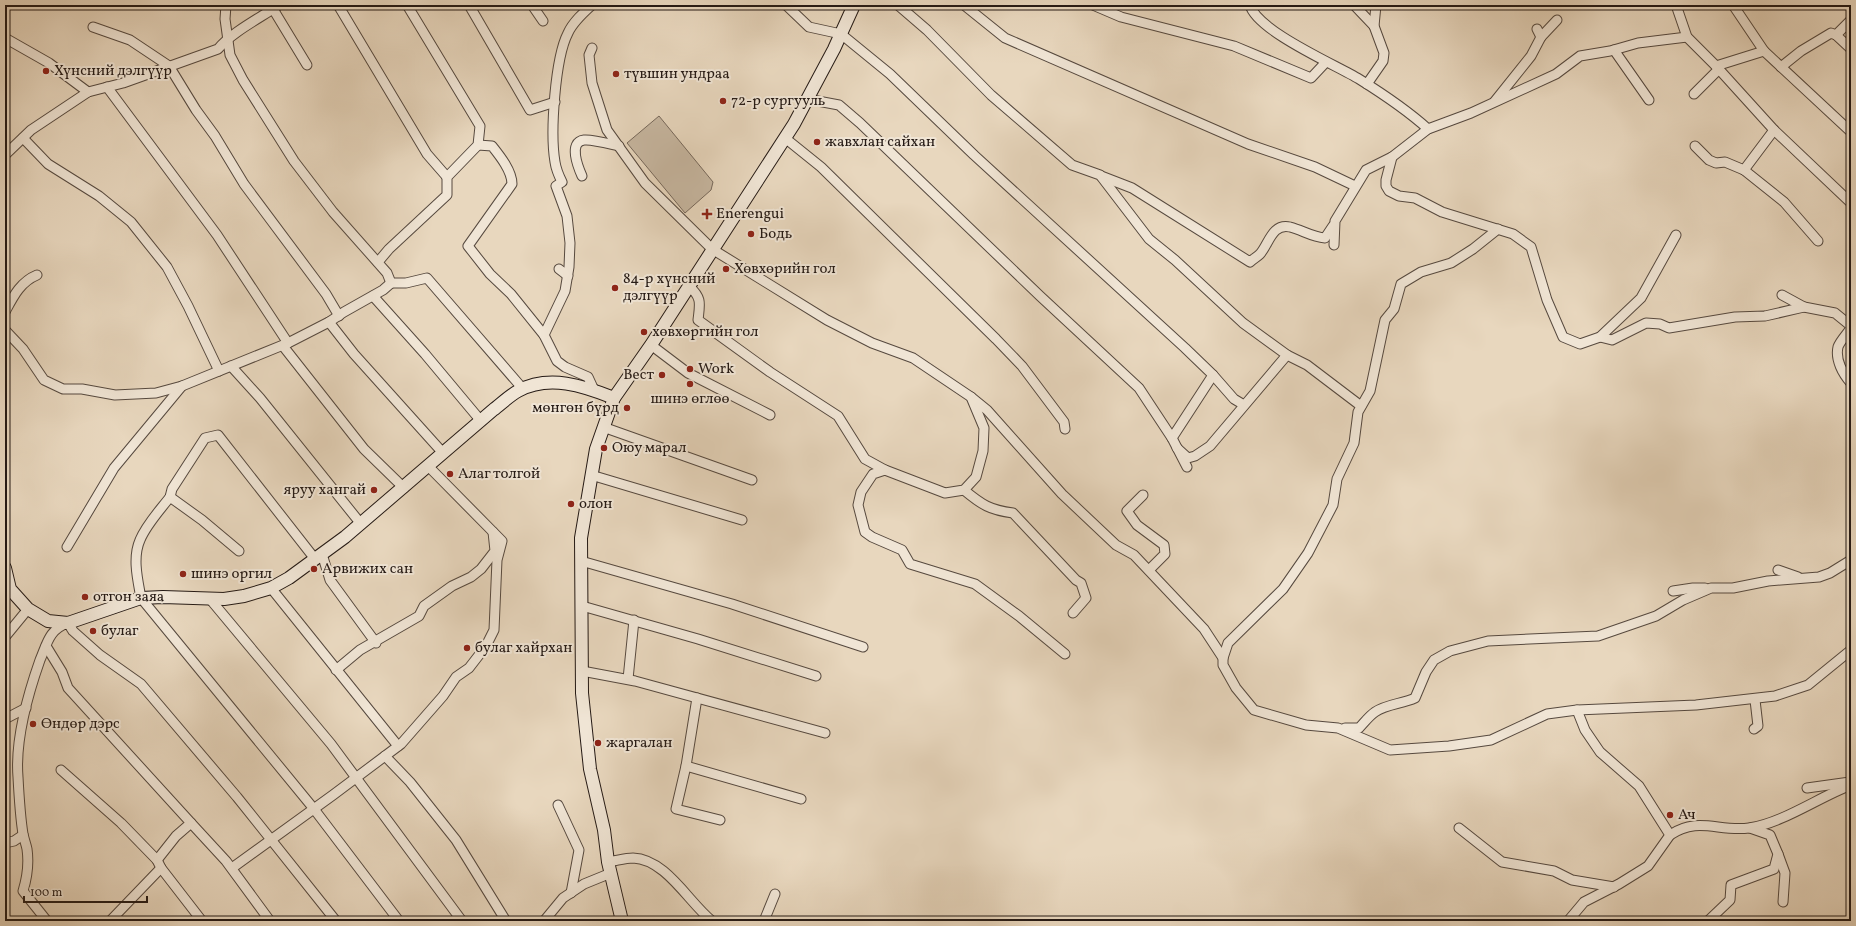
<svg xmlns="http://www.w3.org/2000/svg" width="1856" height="926" viewBox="0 0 1856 926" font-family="Vollkorn,serif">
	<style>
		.green { fill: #c7b7a1; stroke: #76685b }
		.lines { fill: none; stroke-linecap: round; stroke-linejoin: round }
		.minor-casing { stroke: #56493f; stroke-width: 11 }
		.secondary-casing { stroke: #251a15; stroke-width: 14 }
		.minor { stroke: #f0e5d5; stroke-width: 9 }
		.secondary { stroke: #f0e5d5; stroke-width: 12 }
		.poi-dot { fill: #8f2418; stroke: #f0e5d5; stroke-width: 1.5 }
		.labels { text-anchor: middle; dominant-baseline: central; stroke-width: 4; stroke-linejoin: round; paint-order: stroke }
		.poi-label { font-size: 15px; fill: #251a15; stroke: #f0e5d5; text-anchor: start }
	</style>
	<rect width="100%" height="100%" fill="#e8d7be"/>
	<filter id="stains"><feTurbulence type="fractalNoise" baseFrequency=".005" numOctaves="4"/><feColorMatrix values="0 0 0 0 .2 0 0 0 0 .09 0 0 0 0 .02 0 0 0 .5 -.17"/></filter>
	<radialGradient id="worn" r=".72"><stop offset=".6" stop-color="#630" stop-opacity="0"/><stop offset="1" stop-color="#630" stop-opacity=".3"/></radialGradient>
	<polygon class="green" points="659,116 713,182 711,190 685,213 627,143"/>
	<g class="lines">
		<defs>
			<g id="minor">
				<polyline points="226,5 225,19 230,55 243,80 294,161 333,212 387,273 391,283 406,283 427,278 523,389"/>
				<polyline points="338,5 427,154 447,177"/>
				<polyline points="469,5 530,110 555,102"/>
				<polyline points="532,5 543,21"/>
				<polyline points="786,5 809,27 841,34 890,74 974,155 1185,348 1213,375 1234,399 1244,405"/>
				<polyline points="898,5 927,30 991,95 1072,165 1100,175 1149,239 1175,260 1243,323 1287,355 1210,446 1195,456 1188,458 1177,448"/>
				<polyline points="964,5 1005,38 1248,144 1315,167 1355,186"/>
				<polyline points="1093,5 1121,17 1234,46 1311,78 1326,62"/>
				<path d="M 1250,5 C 1257,31 1336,65 1359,79 C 1383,94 1407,110 1428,129"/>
				<polyline points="1354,5 1374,26"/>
				<polyline points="1676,5 1687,37 1716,66 1774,130 1851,203"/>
				<polyline points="1733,5 1764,51 1851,132"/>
				<polyline points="273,9 307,65"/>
				<polyline points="93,27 130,40 169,66 196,110 215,136 244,184 326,294 339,316"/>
				<polyline points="1836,35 1851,49"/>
				<polyline points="1541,37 1557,20"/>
				<polyline points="5,38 49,63 88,92"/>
				<polyline points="592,48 589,55 592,83 607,130 645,183 712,249 827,320 872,343 913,358 971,397 984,428 983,451 976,477 964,490 945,493 885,470 873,474 861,492 858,505 865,532 872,537 902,550 910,564 975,584 1019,616 1065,654"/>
				<polyline points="1614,50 1649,100"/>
				<polyline points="1716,66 1764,51"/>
				<polyline points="1781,67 1801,51 1831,33 1836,35 1851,20"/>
				<polyline points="1367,84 1383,61 1384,53 1374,26 1376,5"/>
				<polyline points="107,87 217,235 288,343"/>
				<polyline points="1694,94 1719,69"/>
				<polyline points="807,99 839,105 860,123 1040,296 1139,388 1172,438 1187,467"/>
				<polyline points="1495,101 1531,56 1541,37 1537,29"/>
				<polyline points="1774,130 1744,170 1784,202 1818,241"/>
				<polyline points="23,138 48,164 99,196 131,222 167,267 188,306 219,371"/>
				<polyline points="785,138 821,167 996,339 1022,366 1064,422 1065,429"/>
				<path d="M 478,145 L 492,146 C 500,156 512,171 512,184 L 468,246 L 490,274 L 511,294 L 544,335 L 557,361 L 565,367 L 588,377 L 594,390"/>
				<polyline points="1695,146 1709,160 1716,163 1725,162 1744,170"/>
				<path d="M 5,155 L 31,130 L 88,92 L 123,83 L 218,49 C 232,32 260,18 279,5"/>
				<polyline points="1392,157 1386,180 1386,186 1389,191 1399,196 1415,198 1442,212 1513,234 1531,247 1547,300 1563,337 1580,344 1600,337 1641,298 1676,235"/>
				<path d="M 582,176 C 578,167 568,142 584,140 C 592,139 610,144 619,146"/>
				<path d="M 1101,176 L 1132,188 L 1250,262 C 1253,259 1257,257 1260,254 C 1269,244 1272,223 1290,227 C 1302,230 1312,237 1325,238 L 1333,226"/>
				<polyline points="1334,245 1335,221 1366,170 1392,157 1428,129 1471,113 1556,74 1580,56 1610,51 1638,43 1687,37"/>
				<polyline points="378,262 389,249 447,195 447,177 478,145 480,126 407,5"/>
				<polyline points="559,269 568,276"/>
				<path d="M 689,286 C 702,298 700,303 698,320 L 770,372 L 838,416 L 865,459 L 885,470"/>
				<polyline points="1782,295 1804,307"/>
				<polyline points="373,296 425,354 481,421"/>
				<path d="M 5,312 C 13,297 20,282 37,275"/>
				<polyline points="329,322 354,354 443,453"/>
				<path d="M 1851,328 C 1847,334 1840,341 1838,347 C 1835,360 1843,374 1851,383"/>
				<polyline points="5,330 23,349 44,380 63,389 82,389 115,395 156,393 182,386 288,343 329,322 344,312 383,290 391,283"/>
				<path d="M 544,335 L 565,291 L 569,267 L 570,243 L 567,216 L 556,186 L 562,182 C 559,176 556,169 555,162 C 550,133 555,58 568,33 C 573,22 583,13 592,5"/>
				<polyline points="1600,337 1612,340 1646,323 1660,324 1669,328 1735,317 1765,316 1804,307 1835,313 1851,326"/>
				<polyline points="651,345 688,373 770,415"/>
				<polyline points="283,346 364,449 404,488"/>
				<polyline points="1287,355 1307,365 1361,406"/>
				<polyline points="231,366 260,398 361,524"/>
				<polyline points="971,397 987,410 1062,494 1116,545 1134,555 1204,629 1223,658 1223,665 1236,688 1254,710 1306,725 1338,728 1390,750 1449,746 1491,740 1547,714 1577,710 1696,705 1775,696 1808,685 1851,650"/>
				<polyline points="603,427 752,480"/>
				<polyline points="1172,438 1213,375"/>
				<polyline points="591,475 742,520"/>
				<path d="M 964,490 C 982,505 990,510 1013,513 L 1076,580 L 1081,583 L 1086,598 L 1073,613"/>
				<polyline points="1143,495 1127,511 1137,525 1164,545 1165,554 1149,570"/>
				<polyline points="170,497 202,520 239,551"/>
				<polyline points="67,547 114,468 182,386"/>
				<polyline points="322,554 330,580 376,643"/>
				<path d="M 315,559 L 218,435 L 205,438 L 172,489 L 170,497 C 160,510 146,525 140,540 C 132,558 138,581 141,598 L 314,809 L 399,921"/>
				<polyline points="581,561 732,604 863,647"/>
				<polyline points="1778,570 1798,577"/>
				<polyline points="271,588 398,746"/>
				<polyline points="1673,591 1693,588 1705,588"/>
				<polyline points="210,599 331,744 462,921"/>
				<polyline points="582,606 698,639 816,676"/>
				<polyline points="5,637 28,609"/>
				<polyline points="46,646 62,672 68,688 191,823 176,836 157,860"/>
				<polyline points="1223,658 1228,643 1283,589 1308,553 1333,505 1337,479 1354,443 1358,412 1370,391 1385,320 1394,309 1401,284 1421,272 1451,263 1473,249 1498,229"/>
				<polyline points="336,670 360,650 419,616 424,606 452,586 471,577 481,569 495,551 493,532"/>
				<polyline points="582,671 635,681 825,733"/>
				<polyline points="628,679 634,620"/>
				<polyline points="697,698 686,766 676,809 720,820"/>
				<polyline points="5,719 26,708"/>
				<path d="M 1345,728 L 1359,728 C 1364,723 1369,716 1375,712 C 1387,704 1402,704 1415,698 L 1426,672 L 1434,660 L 1450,651 L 1488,641 L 1598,636 L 1656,616 L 1683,600 L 1711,588 L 1733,588 L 1768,581 L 1819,577 L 1830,573 L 1851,560"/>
				<polyline points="1754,729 1758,726 1755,700"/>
				<polyline points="385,756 410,782 456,840 506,921"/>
				<polyline points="686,766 801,799"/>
				<polyline points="61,770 121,823 157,860 161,868 202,921"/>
				<polyline points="1807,788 1850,782"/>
				<polyline points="558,805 579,850 571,893"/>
				<polyline points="191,823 226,861 270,921"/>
				<polyline points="1459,828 1502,862 1554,871 1572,880 1614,887"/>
				<path d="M 1670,835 C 1698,816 1718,832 1749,828 C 1783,823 1819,797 1851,785"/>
				<polyline points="5,843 14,841 23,835"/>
				<polyline points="1778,854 1785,873 1783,902"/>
				<path d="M 608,862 C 616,861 625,858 633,858 C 666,859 689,903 712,921"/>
				<polyline points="232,868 333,795 401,744 443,696 456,677 469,668 486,646 494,630 497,560 502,541 428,466"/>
				<polyline points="1709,920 1730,900 1731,885 1774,869 1778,854 1770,835 1750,828"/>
				<path d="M 47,921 L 23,891 C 27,878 29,863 27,849 C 26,844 24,839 23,834 C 20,815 19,796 18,777 C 15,740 28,694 40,660 C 47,644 49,629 68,623 L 73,631 L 100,655 L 141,684 L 237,797 L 336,921"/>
				<polyline points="110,921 161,868"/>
				<polyline points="544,921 563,898 584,884 611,873"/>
				<polyline points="764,921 775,894"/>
				<polyline points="1568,921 1584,902 1619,884 1648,866 1670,835 1639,786 1600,752 1585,730 1577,710"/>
			</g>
			<g id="secondary">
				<path d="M 5,568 L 10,589 L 28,609 L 48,621 L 68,623 L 141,598 L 163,597 L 224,599 L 244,596 L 271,588 L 289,578 L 345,537 L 493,410 C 501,404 509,396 518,391 C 549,374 584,386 614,398"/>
				<polyline points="622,921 608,862 604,830 590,769 582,693 581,538 596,449 614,398 651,345 794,124 834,49 854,5"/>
			</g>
		</defs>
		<use href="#minor" class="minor-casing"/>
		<use href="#secondary" class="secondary-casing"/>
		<use href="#minor" class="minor"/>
		<use href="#secondary" class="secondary"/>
	</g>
	<g class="poi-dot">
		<circle cx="46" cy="71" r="4"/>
		<circle cx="616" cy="74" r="4"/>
		<circle cx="723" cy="101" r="4"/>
		<circle cx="817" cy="142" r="4"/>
		<path d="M705 208h4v4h4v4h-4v4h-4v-4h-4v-4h4z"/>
		<circle cx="751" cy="234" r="4"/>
		<circle cx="726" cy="269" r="4"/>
		<circle cx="615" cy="288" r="4"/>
		<circle cx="644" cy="332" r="4"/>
		<circle cx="690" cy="369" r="4"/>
		<circle cx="662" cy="375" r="4"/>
		<circle cx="690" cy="384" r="4"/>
		<circle cx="627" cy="408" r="4"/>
		<circle cx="604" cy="448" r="4"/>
		<circle cx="450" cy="474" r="4"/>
		<circle cx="374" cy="490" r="4"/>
		<circle cx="571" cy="504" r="4"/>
		<circle cx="314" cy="569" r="4"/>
		<circle cx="183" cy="574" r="4"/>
		<circle cx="85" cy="597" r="4"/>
		<circle cx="93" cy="631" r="4"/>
		<circle cx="467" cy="648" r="4"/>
		<circle cx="33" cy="724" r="4"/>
		<circle cx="598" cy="743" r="4"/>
		<circle cx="1670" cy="815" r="4"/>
	</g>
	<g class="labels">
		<g class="poi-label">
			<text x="54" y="71">Хүнсний дэлгүүр</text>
			<text x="624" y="74">түвшин ундраа</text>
			<text x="731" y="101">72-р сургууль</text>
			<text x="825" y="142">жавхлан сайхан</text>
			<text x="716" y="214">Enerengui</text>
			<text x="759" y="234">Бодь</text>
			<text x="734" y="269">Хөвхөрийн гол</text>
			<text x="623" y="279">84-р хүнсний<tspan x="623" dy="17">дэлгүүр</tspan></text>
			<text x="652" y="332">хөвхөргийн гол</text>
			<text x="698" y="369">Work</text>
			<text x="654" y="375" text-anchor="end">Вест</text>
			<text x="690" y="399" text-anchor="middle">шинэ өглөө</text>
			<text x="619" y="408" text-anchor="end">мөнгөн бүрд</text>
			<text x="612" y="448">Оюу марал</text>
			<text x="458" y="474">Алаг толгой</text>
			<text x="366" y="490" text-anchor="end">яруу хангай</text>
			<text x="579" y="504">олон</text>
			<text x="322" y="569">Арвижих сан</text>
			<text x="191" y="574">шинэ оргил</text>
			<text x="93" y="597">отгон заяа</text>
			<text x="101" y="631">булаг</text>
			<text x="475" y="648">булаг хайрхан</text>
			<text x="41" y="724">Өндөр дэрс</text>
			<text x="606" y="743">жаргалан</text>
			<text x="1678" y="815">Ач</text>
		</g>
	</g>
	<rect width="1856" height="926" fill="none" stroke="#e8d7be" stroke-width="20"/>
	<rect x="6" y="6" width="1844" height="914" fill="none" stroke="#251a15" stroke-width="2"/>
	<rect x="10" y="10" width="1836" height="906" fill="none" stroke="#251a15"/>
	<path d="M24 896v6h123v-6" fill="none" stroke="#251a15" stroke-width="2"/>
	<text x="30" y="896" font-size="12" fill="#251a15" stroke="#f0e5d5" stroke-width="3" paint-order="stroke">100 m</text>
	<rect width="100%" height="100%" filter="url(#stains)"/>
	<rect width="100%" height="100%" fill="url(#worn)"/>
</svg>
